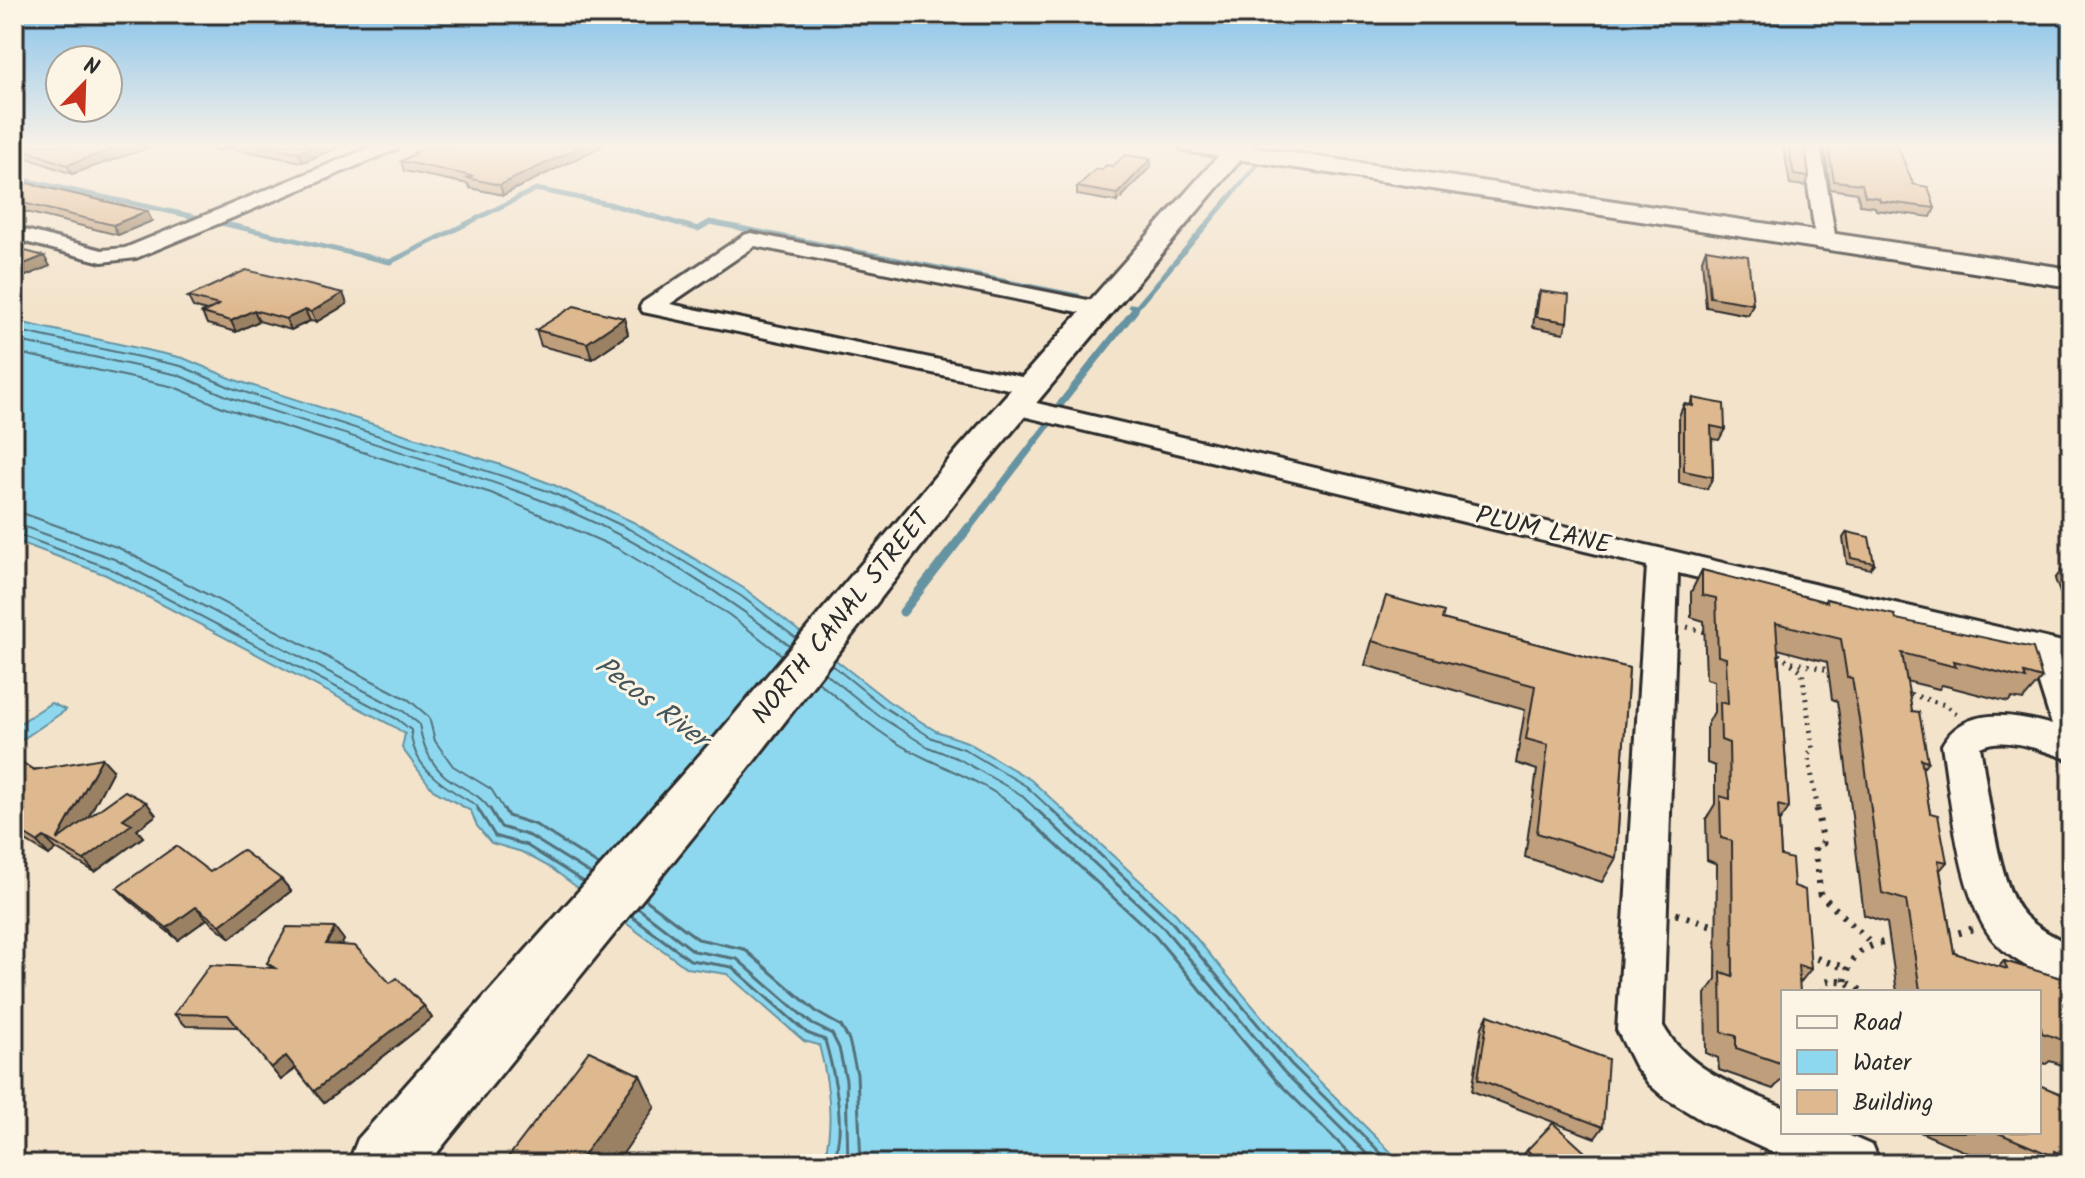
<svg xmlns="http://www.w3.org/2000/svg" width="2085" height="1178" viewBox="0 0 2085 1178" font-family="Kalam,sans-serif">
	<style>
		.water { fill: #8ed8ef; stroke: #6693a1; stroke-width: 2 }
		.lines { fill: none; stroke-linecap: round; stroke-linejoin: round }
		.shore-far1 { stroke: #537079; stroke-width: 2 }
		.shore { stroke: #537079; stroke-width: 3 }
		.stream-far2 { stroke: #6693a1; stroke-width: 5 }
		.stream-far1 { stroke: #6693a1; stroke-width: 7 }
		.stream { stroke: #6693a1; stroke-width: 9 }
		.street-casing { stroke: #2b2b2b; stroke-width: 6 }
		.secondary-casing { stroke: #2b2b2b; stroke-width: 6 }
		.primary-casing { stroke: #2b2b2b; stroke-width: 6 }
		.path-far1 { stroke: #2b2b2b; stroke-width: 5; stroke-dasharray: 2 6; stroke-linecap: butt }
		.path { stroke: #2b2b2b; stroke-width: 7; stroke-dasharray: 3 8; stroke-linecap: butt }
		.street { fill: #fcf5e5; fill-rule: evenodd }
		.secondary { fill: #fcf5e5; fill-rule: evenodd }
		.primary { fill: #fcf5e5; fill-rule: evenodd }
		.wall { fill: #bf9e7b; stroke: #2b2b2b; stroke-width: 2 }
		.shaded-wall { fill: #9b8164; stroke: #2b2b2b; stroke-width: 2 }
		.building { fill: #deb88f; stroke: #2b2b2b; stroke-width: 2 }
		.labels { text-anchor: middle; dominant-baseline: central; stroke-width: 6; stroke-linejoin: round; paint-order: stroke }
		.street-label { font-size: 26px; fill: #2b2b2b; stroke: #fcf5e5 }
		.water-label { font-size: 28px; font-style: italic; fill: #44565c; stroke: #fcf5e5 }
	</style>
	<rect width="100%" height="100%" fill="#f3e3cb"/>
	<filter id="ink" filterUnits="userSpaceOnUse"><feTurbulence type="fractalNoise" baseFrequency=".0125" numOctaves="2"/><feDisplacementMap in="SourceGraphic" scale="16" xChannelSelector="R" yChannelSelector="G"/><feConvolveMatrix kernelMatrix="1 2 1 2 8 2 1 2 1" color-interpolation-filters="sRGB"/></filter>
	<g filter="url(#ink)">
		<g class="water">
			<path d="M 14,321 L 183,358 L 235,380 L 501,465 L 554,485 L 633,522 L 745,589 L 888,701 L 936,731 L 967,742 L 1031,780 L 1176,914 L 1297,1059 L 1403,1164 L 834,1164 L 825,1156 C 834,1120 829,1082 819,1045 L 804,1041 L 727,974 L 687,968 L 551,868 L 522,852 L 491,843 L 477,826 L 471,811 L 433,790 L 402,748 L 405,734 L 393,726 L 106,575 L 14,540 Z"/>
			<polygon points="51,703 66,710 20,741 14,738 14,727"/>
		</g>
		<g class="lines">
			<g class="shore-far1">
				<polyline points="14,330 181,366 232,388 551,492 629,529 683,561 741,596 796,638"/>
				<path d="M 14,340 L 178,375 L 229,397 C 334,432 442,462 546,502 C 634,535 716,589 790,646"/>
				<polyline points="14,352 174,387 225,408 491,493 619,549 728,614 782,655"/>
				<polyline points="14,510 119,548 409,700 429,717 435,741 453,766 491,789 505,811"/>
				<path d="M 14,523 L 114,559 L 403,711 L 419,724 C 422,743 430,763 445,776 C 461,789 479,792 491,811"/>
				<path d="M 14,533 L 109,568 L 397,719 L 411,730 C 411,768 446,788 476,805 L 480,811"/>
				<polyline points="832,665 884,707 932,738 964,749 1026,786 1053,811"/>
				<polyline points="825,673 879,716 928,747 959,759 1020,794 1038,811"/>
				<path d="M 818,682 C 851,709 884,739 923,757 C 956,773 992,786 1019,811"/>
			</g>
			<g class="shore">
				<polyline points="478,809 495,836 526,845 584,882"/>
				<polyline points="490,809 501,827 530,836 591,874"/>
				<polyline points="504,809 508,816 536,825 599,865"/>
				<polyline points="1017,809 1155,936 1275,1079 1360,1164"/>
				<polyline points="1036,809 1163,927 1283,1071 1377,1164"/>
				<polyline points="1051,809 1170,920 1291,1064 1392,1164"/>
				<polyline points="645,899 698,939 744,949 818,1013 841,1026 849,1040 857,1074 861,1164"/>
				<polyline points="638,908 694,951 737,959 812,1024 832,1034 839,1048 846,1080 848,1164"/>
				<path d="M 631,916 L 690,960 L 732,967 L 807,1033 L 825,1040 C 833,1069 841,1103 839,1133 C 838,1145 835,1152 838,1164"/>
			</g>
			<g class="stream-far2">
				<polyline points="14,178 205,219"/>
				<polyline points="221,223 390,262 536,189 609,204 698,229 710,222 1078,296"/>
				<polyline points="1131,306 1137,307 1133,312"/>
				<polyline points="1137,307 1257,165"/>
			</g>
			<g class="stream-far1">
				<polyline points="1059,406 1135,310"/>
				<polyline points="968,529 1047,426"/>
			</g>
			<polyline class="stream" points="903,612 969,527"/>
			<defs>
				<g id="street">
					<polygon points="376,145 400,145 397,149 136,258 102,262 14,239 14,227 102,250 125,248"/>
					<polygon points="1802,145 1820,145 1836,241 1833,245 1826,247 1816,241"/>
					<polygon points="751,233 1098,302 1106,304 1109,309 1106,314 1098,316 755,246 670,304 1041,381 1045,386 1041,391 1032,394 643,312 640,307 643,302 744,235"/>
					<path d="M 1015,398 L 2071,644 L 2071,668 L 2068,667 L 2071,675 L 2071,760 C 2045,752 2006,734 1980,747 C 1988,788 1997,878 2020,910 C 2032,926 2053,936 2071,945 L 2071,986 C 2045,976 2016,964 1997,944 C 1959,905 1951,799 1942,745 C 1964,705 2014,714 2052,725 L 2031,658 L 1678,573 L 1663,1026 C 1688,1070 1739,1088 1783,1107 L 1783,1132 L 1841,1132 L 1873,1146 L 1880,1164 L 1798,1164 L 1703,1121 L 1665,1098 L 1649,1084 L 1635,1066 L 1617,1030 L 1647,566 L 1006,412 L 1002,406 L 1006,400 Z"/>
				</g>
				<polygon id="secondary" points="1179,145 1239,145 2071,269 2071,287 1191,152 1182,150"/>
				<polygon id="primary" points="1228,145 1253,145 985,464 748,769 428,1164 348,1164 358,1139 712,741 959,448"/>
			</defs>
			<use href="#street" class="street-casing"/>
			<use href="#secondary" class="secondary-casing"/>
			<use href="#primary" class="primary-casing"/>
			<g class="path-far1">
				<polyline points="1687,627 1709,633"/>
				<polyline points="1772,650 1802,671 1813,750 1808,754 1818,811"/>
				<polyline points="1792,662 1833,671"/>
				<polyline points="1903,692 1945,705 1957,714"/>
			</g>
			<g class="path">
				<polyline points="1817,809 1823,843 1815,848 1820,894 1871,943"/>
				<polyline points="1676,914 1720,928"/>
				<polyline points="1948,936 1972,929"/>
				<polyline points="1806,955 1846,968"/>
				<path d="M 1845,981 C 1849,953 1867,944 1894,941"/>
				<path d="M 1824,992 L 1826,982 C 1840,978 1851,982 1862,992"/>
			</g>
			<use href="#street" class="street"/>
			<use href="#secondary" class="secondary"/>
			<use href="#primary" class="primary"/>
		</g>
		<g class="wall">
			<polygon points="14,145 156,145 72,174 14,153"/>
			<polygon points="187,145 344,145 303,162 227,148 219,151"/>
			<polygon points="604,145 503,195 470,188 468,184 404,171 401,161 414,155 413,153"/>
			<polygon points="1783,145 1805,145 1809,177 1805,186 1790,184"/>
			<polygon points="1824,145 1897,145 1913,184 1935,208 1931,217 1876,210 1875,207 1860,205 1857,193 1830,189"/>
			<polygon points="1151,159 1151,166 1117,202 1077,195 1077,187 1102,170"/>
			<polygon points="14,180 152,221 118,235 14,209"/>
			<polygon points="1706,249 1753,304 1748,315 1706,307 1702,260"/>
			<polygon points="1540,291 1567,322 1564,333 1533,327 1536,301"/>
			<polygon points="343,293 347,304 316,322 310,321 291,330 259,321 236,332 207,324 202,313 206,311 193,307 188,297"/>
			<polygon points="624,318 628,334 592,359 541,346 536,330"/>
			<polygon points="1693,398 1725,429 1719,440 1712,439 1713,477 1707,489 1679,483 1679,416 1684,404 1690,405"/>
			<polygon points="1847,532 1874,563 1870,569 1847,564 1843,538"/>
			<polygon points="2064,567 2071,568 2071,603 2063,601 2055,579"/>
			<polygon points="1702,570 1824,602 1826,599 1896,619 2042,678 2023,700 2012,698 2008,702 1942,685 1939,689 1906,681 1912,711 1928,761 1922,769 1930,813 1947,862 1940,870 1954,953 1998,967 2004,961 2071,981 2071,1068 2050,1061 2046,1064 2039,1062 2039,992 1897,992 1887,923 1864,915 1843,742 1837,701 1832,699 1827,662 1778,649 1789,808 1779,822 1781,856 1794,886 1811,969 1799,984 1783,992 1783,1078 1773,1089 1719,1070 1718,1058 1706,1053 1705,994 1716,979 1717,864 1707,860 1706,819 1715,804 1715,766 1707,763 1707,725 1714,712 1714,681 1706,679 1704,621 1691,617 1691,592"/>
			<polygon points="1442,619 1629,668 1616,858 1602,882 1525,857 1537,770 1516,763 1525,710 1365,665 1372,641"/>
			<polygon points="14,769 113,770 87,819 146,802 156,815 137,830 143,837 95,872 56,849 49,855 14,834"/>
			<polygon points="210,872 281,879 291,891 230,938 207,919 178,940 129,900 117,888"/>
			<polygon points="335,928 344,940 341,945 390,983 424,1006 432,1018 324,1103 296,1069 281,1080 238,1027 186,1026 174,1014 272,968 267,963"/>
			<polygon points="1488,1015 1603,1127 1595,1138 1472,1091 1482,1027"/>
			<polygon points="2071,1098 2071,1164 1993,1164 1920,1132 2039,1132"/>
			<polygon points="1527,1150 1598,1164 1522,1164 1519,1161"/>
		</g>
		<g class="shaded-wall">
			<polygon points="126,145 156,145 72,174 67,165"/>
			<polygon points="217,145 225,145 227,148 219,151"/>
			<polygon points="318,145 344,145 303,162 299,152"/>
			<polygon points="584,145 604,145 503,195 500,185"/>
			<polygon points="1151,159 1151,166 1117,202 1117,194"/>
			<polygon points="147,211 152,221 118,235 113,225"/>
			<polygon points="44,256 50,266 14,281 14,268"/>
			<polygon points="343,293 347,304 316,322 311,312"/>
			<polygon points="254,310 259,321 236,332 231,321"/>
			<polygon points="305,310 310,321 291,330 286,319"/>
			<polygon points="624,318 628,334 592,359 587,343"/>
			<polygon points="102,758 113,770 70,852 57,840"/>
			<polygon points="146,802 156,815 137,830 143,837 95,872 84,860 123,819"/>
			<polygon points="44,837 56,849 49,855 37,842"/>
			<polygon points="281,879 291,891 230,938 220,925"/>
			<polygon points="196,907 207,919 178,940 167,928"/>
			<polygon points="335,928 344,940 335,957 326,944"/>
			<polygon points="424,1006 432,1018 324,1103 314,1091"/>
			<polygon points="286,1056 296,1068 281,1080 271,1068"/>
			<polygon points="640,1075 655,1107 616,1164 577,1164"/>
		</g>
		<g class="building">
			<polygon points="14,145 126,145 67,165 14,146"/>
			<polygon points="256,145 318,145 299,152"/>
			<polygon points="430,145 584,145 500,185 467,178 472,176 401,161 417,153 413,153"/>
			<polygon points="1788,145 1805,145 1809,177 1794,175"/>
			<polygon points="1828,145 1897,145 1913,184 1928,187 1935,208 1880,201 1879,198 1865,196 1862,184 1834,181"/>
			<polygon points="1125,155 1151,159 1117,194 1077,187 1096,169 1102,170 1106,165 1113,166"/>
			<polygon points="14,180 147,211 113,225 14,201"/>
			<polygon points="14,248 44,256 14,268"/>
			<polygon points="1706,249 1748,256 1753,304 1710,297"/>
			<polygon points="246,270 343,293 311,312 305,310 286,319 254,310 231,321 202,313 219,305 188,297"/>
			<polygon points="1540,291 1569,295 1567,322 1536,317"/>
			<polygon points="574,306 624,318 587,343 536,330"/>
			<polygon points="1693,398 1724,404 1725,429 1711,426 1713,477 1684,471 1684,404 1693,406"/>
			<polygon points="1847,532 1869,537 1874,563 1851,558"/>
			<polygon points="2064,567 2071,568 2071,585"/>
			<polygon points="1702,570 1827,602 1826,599 1895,615 1896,619 2033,648 2042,678 2024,673 2026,679 1954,661 1956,667 1902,653 1912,711 1919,712 1928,761 1921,759 1930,813 1938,815 1947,862 1938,860 1954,953 2007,969 2004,961 2071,981 2071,1043 2042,1033 2041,1028 2039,1028 2039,992 1926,992 1920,990 1906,900 1882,893 1859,719 1852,678 1847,677 1841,639 1776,623 1789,808 1778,805 1781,856 1792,859 1794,886 1805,890 1811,969 1798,965 1800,992 1783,992 1783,1064 1736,1048 1736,1036 1722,1032 1721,972 1733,976 1732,841 1721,838 1720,796 1730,799 1729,743 1721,740 1720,702 1728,704 1726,658 1718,656 1716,598 1702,595"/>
			<polygon points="1386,596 1444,612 1442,619 1629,668 1616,858 1537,833 1548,745 1526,739 1535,686 1372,641"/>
			<polygon points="102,758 57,840 125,791 146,802 123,819 132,824 84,860 44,837 37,842 14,828 14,769 23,763 34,770"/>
			<polygon points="176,846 210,872 242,850 281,879 220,925 196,907 167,928 117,888"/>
			<polygon points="287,927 335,928 326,944 355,946 390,983 397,978 424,1006 314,1091 286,1056 271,1068 228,1015 174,1014 210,965 275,968 267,963"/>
			<polygon points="1488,1015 1608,1059 1603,1127 1478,1079"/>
			<polygon points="589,1051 640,1075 577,1164 503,1164"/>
			<polygon points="2039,1085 2071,1098 2071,1157 2055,1151 2055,1157 1996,1132 2039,1132"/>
			<polygon points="1553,1123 1598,1164 1542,1164 1527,1150"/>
		</g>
	</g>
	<linearGradient id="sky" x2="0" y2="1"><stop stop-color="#84c2eb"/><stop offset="0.47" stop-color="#faf2e8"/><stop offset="1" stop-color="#faf2e8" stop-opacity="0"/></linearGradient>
	<rect width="2085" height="310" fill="url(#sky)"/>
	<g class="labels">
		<g class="street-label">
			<text transform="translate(1543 531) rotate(13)">PLUM LANE</text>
			<text transform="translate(842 617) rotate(-51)">NORTH CANAL STREET</text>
		</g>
		<g class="water-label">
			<text transform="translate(651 703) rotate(37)">Pecos River</text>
		</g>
	</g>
	<rect width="2085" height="1178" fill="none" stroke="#fcf5e5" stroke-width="48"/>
	<rect x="24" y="24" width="2037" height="1130" fill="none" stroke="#2b2b2b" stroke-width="3" filter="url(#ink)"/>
	<rect x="1781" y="990" width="260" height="144" fill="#fcf5e5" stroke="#a8a49b" stroke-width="2"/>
	<rect x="1797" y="1016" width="40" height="12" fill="#fcf5e5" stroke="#a8a49b" stroke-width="2"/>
	<text x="1853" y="1030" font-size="24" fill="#2b2b2b">Road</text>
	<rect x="1797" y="1050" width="40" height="24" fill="#8ed8ef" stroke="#a8a49b" stroke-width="2"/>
	<text x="1853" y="1070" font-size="24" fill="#2b2b2b">Water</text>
	<rect x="1797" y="1090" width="40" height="24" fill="#deb88f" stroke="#a8a49b" stroke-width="2"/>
	<text x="1853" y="1110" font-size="24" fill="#2b2b2b">Building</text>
	<g transform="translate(84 84) rotate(23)"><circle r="38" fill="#fcf5e5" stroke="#a8a49b" stroke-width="2"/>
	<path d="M0-6L14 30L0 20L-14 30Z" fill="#c8321e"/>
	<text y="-12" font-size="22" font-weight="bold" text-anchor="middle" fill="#2b2b2b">N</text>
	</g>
</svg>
